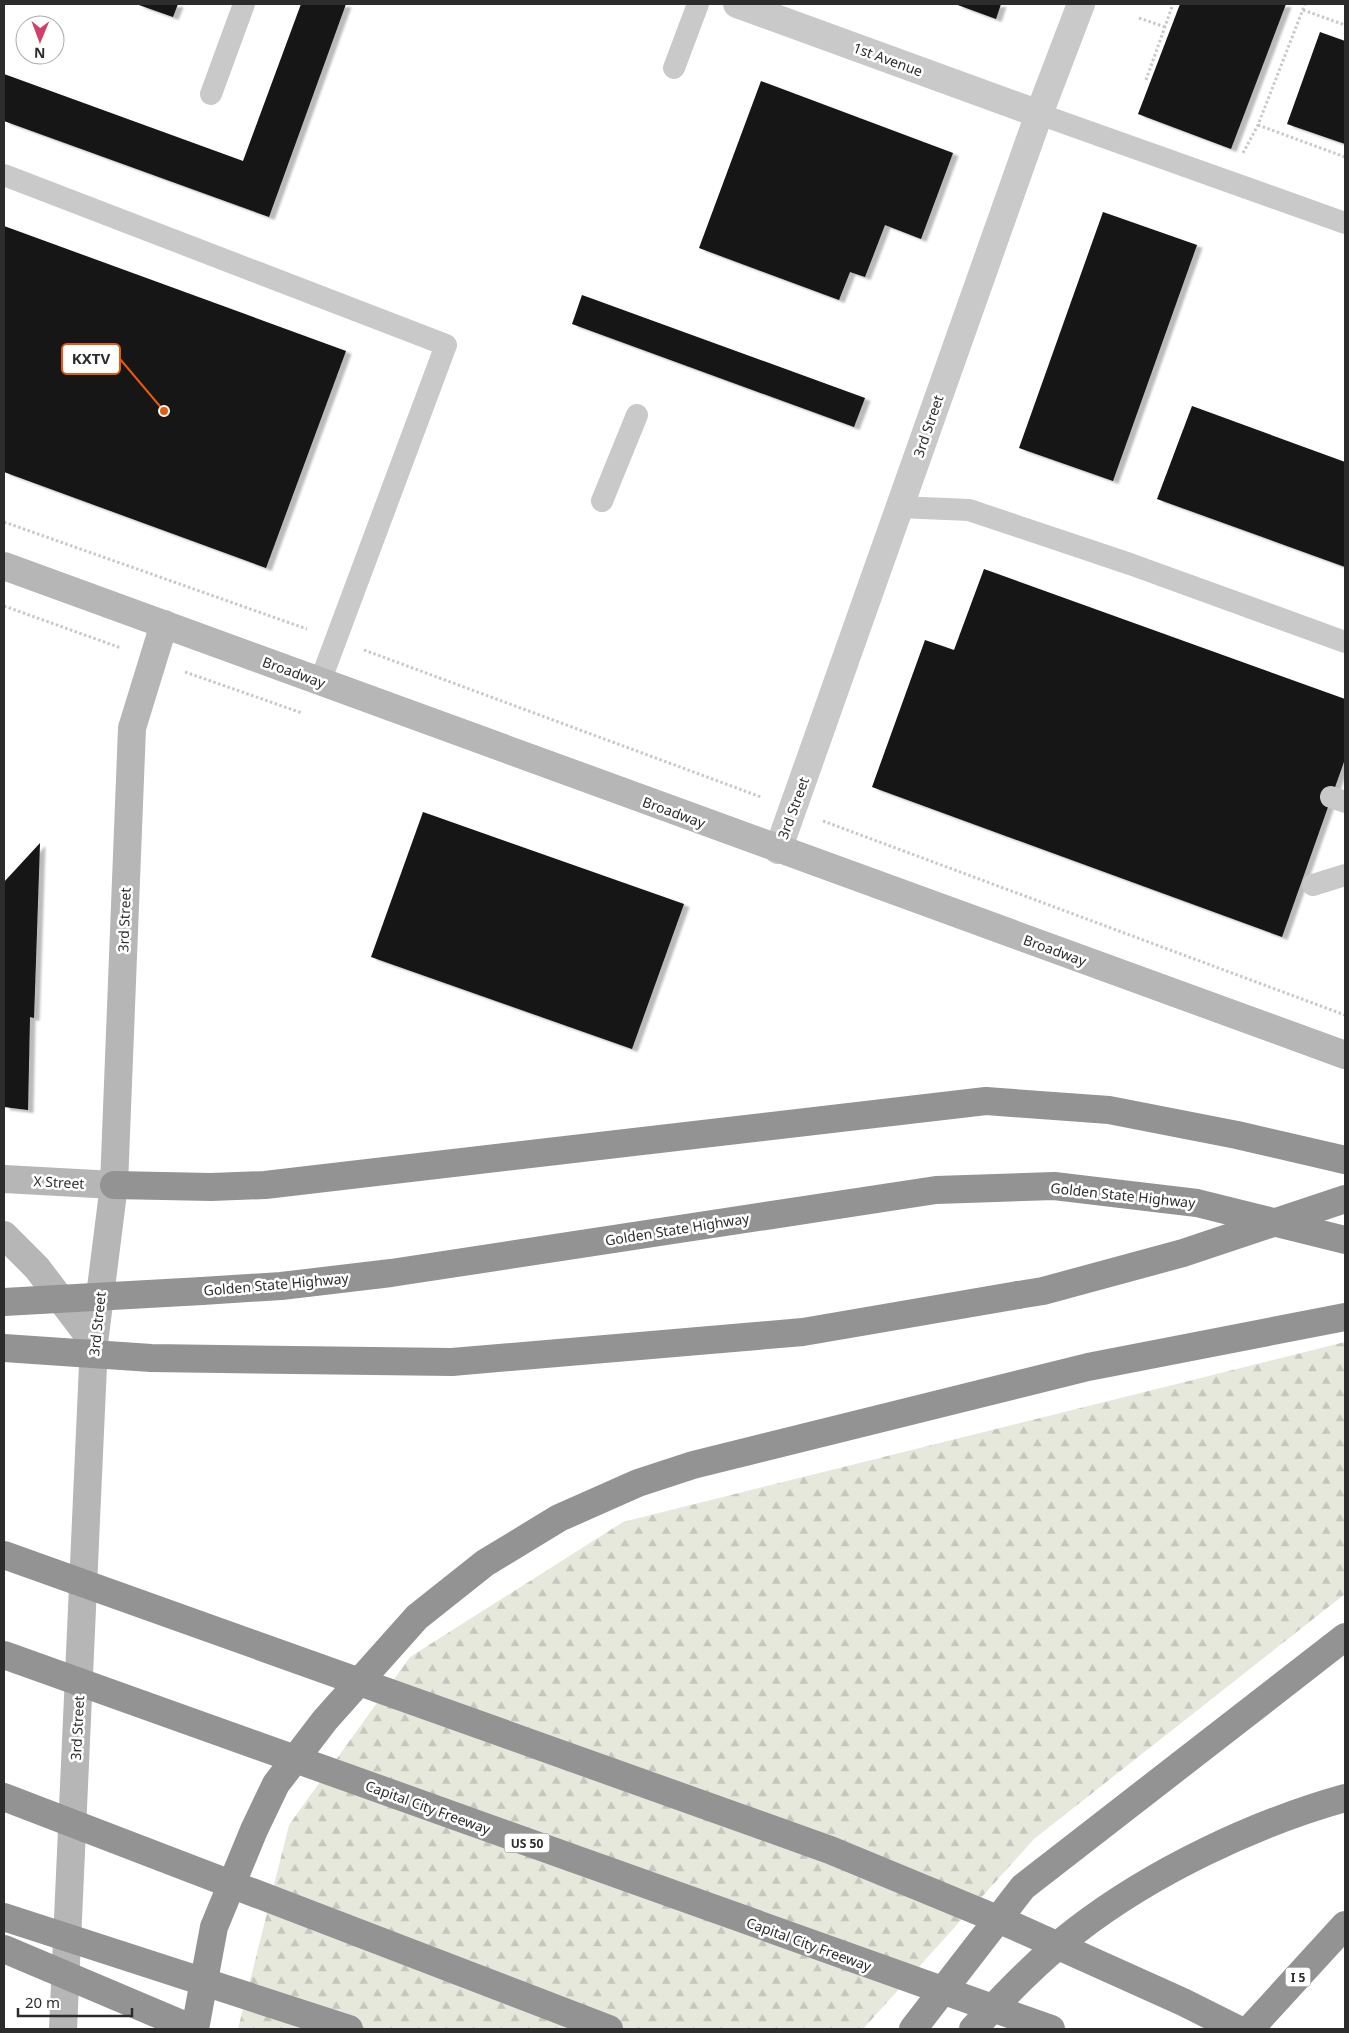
<svg xmlns="http://www.w3.org/2000/svg" width="1349" height="2033" viewBox="0 0 1349 2033" font-family="'Noto Sans',sans-serif">
	<style>
		.forest { fill: url(#forest-firs) }
		.building { fill: #131313; filter: url(#shadow) }
		.lines { fill: none; stroke-linecap: round; stroke-linejoin: round }
		.path { stroke: #c9c9c9; stroke-width: 3; stroke-dasharray: 2.5 2.5; stroke-linecap: butt }
		.lane { stroke: #c9c9c9; stroke-width: 22 }
		.street { stroke: #c9c9c9; stroke-width: 28 }
		.secondary { stroke: #b6b6b6; stroke-width: 28 }
		.highway { stroke: #939393; stroke-width: 28 }
		.highway-bridge { stroke: #939393; stroke-width: 28 }
		.labels { text-anchor: middle; dominant-baseline: central; stroke-width: 5; stroke-linejoin: round; paint-order: stroke }
		.shield { fill: #fff; stroke: #6b6b6b; stroke-width: 1 }
		.shield-label { font-size: 12px; font-weight: bold; fill: #2c2c2c }
		.street-label { font-size: 14px; fill: #2c2c2c; stroke: #fff }
		.leader { fill: none; stroke: #e8590c; stroke-width: 2 }
		.callout-dot { fill: #e8590c; stroke: #fff; stroke-width: 2 }
		.callout { fill: #fff; stroke: #e8590c; stroke-width: 2 }
		.callout-label { font-size: 15px; text-anchor: middle; font-weight: bold; fill: #2c2c2c }
	</style>
	<defs>
		<pattern id="forest-firs" width="22" height="20" patternUnits="userSpaceOnUse" patternTransform="scale(1.25)"><rect width="22" height="20" fill="#e5e8db"/><path d="M5 1l3.5 6h-7zM16 11l3.5 6h-7z" fill="#c5c7bc"/></pattern>
		<filter id="shadow"><feDropShadow dx="5.5" dy="3" stdDeviation="1" flood-color="#0004"/></filter>
	</defs>
	<rect width="100%" height="100%" fill="#fff"/>
	<polygon class="forest" points="1345,1342 1345,1594 1034,1839 863,2029 238,2029 289,1825 410,1657 623,1522"/>
	<g class="building">
		<polygon points="136,4 178,4 173,17"/>
		<polygon points="301,4 346,4 269,217 4,121 4,74 243,161"/>
		<polygon points="955,4 1001,4 996,19"/>
		<polygon points="1180,4 1286,4 1231,149 1138,114"/>
		<polygon points="1320,32 1345,41 1345,144 1287,124"/>
		<polygon points="761,81 953,153 921,239 885,225 865,277 850,272 839,300 699,248"/>
		<polygon points="1103,212 1197,245 1113,481 1019,448"/>
		<polygon points="4,226 346,351 266,568 4,472"/>
		<polygon points="582,295 865,398 854,427 572,324"/>
		<polygon points="1192,406 1345,462 1345,567 1157,499"/>
		<polygon points="984,569 1345,699 1345,759 1282,937 872,787 925,640 954,650"/>
		<polygon points="423,812 684,904 632,1049 371,957"/>
		<polygon points="40,843 34,1018 30,1017 28,1110 4,1107 4,882"/>
	</g>
	<g class="lines">
		<g class="path">
			<polyline points="1303,10 1345,25"/>
			<polyline points="1139,18 1165,27"/>
			<polyline points="1146,80 1173,4"/>
			<polyline points="1258,125 1345,157"/>
			<polyline points="1243,153 1258,125 1305,4"/>
			<polyline points="4,522 307,629"/>
			<polyline points="4,606 121,648"/>
			<polyline points="364,650 761,797"/>
			<polyline points="185,672 302,713"/>
			<polyline points="823,821 1345,1015"/>
		</g>
		<g class="lane">
			<polyline points="674,68 698,4"/>
			<polyline points="211,94 244,4"/>
			<polyline points="1039,114 1345,223"/>
			<polyline points="4,175 446,345 320,682"/>
			<polyline points="602,501 637,415"/>
			<polyline points="899,507 969,510 1130,564 1345,642"/>
			<polyline points="1331,797 1345,802"/>
			<polyline points="1313,885 1345,875"/>
		</g>
		<g class="street">
			<polyline points="737,4 1039,114"/>
			<polyline points="778,850 1039,114 1081,4"/>
		</g>
		<g class="secondary">
			<polyline points="4,566 1345,1055"/>
			<polyline points="4,1179 114,1185"/>
			<polyline points="4,1235 37,1268 94,1343"/>
			<polyline points="63,2029 94,1343 114,1185 132,728 164,624"/>
		</g>
		<g class="highway">
			<polyline points="114,1185 211,1187 265,1185 986,1101 1109,1110 1237,1135 1345,1160"/>
			<polyline points="202,1291 281,1286 391,1273 936,1190 1054,1186 1197,1203 1345,1240"/>
			<polyline points="221,1359 452,1362 803,1332 1018,1295"/>
			<polyline points="195,2029 214,1927 254,1830 276,1784 325,1720 417,1617 485,1563 559,1518 638,1483 693,1465 1088,1367 1345,1317"/>
			<polyline points="913,2029 1023,1887 1345,1637"/>
			<path d="M 973,2029 C 1006,1994 1039,1959 1077,1930 C 1152,1872 1255,1823 1345,1798"/>
			<polyline points="1250,2029 1345,1925"/>
		</g>
		<g class="highway-bridge">
			<polyline points="1018,1295 1043,1291 1183,1253 1345,1199"/>
			<polyline points="4,1302 202,1291"/>
			<polyline points="4,1348 151,1358 221,1359"/>
			<polyline points="4,1555 830,1850 1014,1926 1183,2002 1237,2029"/>
			<polyline points="4,1655 1051,2029"/>
			<polyline points="4,1797 609,2029"/>
			<polyline points="4,1917 349,2029"/>
			<polyline points="4,1949 193,2029"/>
		</g>
	</g>
	<g class="labels">
		<g class="shield">
			<rect x="504.5" y="1833.5" width="45" height="19" rx="4"/>
			<rect x="1285.5" y="1967.5" width="25" height="19" rx="4"/>
		</g>
		<g class="shield-label">
			<text x="527" y="1843">US 50</text>
			<text x="1298" y="1977">I 5</text>
		</g>
		<g class="street-label">
			<text transform="translate(888 59) rotate(20)">1st Avenue</text>
			<text transform="translate(928 426) rotate(-71)">3rd Street</text>
			<text transform="translate(294 672) rotate(20)">Broadway</text>
			<text transform="translate(793 808) rotate(-70)">3rd Street</text>
			<text transform="translate(674 812) rotate(20)">Broadway</text>
			<text transform="translate(124 920) rotate(-88)">3rd Street</text>
			<text transform="translate(1055 950) rotate(20)">Broadway</text>
			<text transform="translate(59 1182) rotate(3)">X Street</text>
			<text transform="translate(1123 1195) rotate(6)">Golden State Highway</text>
			<text transform="translate(677 1229) rotate(-9)">Golden State Highway</text>
			<text transform="translate(276 1284) rotate(-5)">Golden State Highway</text>
			<text transform="translate(97 1324) rotate(-84)">3rd Street</text>
			<text transform="translate(77 1728) rotate(-87)">3rd Street</text>
			<text transform="translate(428 1807) rotate(20)">Capital City Freeway</text>
			<text transform="translate(809 1944) rotate(20)">Capital City Freeway</text>
		</g>
	</g>
	<path class="leader" d="M164 411L120 359"/>
	<circle class="callout-dot" cx="164" cy="411" r="5"/>
	<rect class="callout" x="62" y="344" width="58" height="30" rx="5"/>
	<g class="callout-label">
		<text x="91" y="364">KXTV</text>
	</g>
	<rect width="1349" height="2033" fill="none" stroke="#2c2c2c" stroke-width="10"/>
	<g transform="translate(40 40) rotate(181)"><circle r="24" fill="#ffffff" stroke="#ababab"/>
	<path d="M0-4L9 19L0 12L-9 19Z" fill="#d1406d"/>
	<text y="-8" font-size="14" font-weight="bold" text-anchor="middle" fill="#2c2c2c">N</text>
	</g>
	<path d="M18 2008v8h114v-8" fill="none" stroke="#2c2c2c" stroke-width="2.5"/>
	<text x="25" y="2008" font-size="15" fill="#2c2c2c" stroke="#ffffff" stroke-width="4" paint-order="stroke">20 m</text>
</svg>
